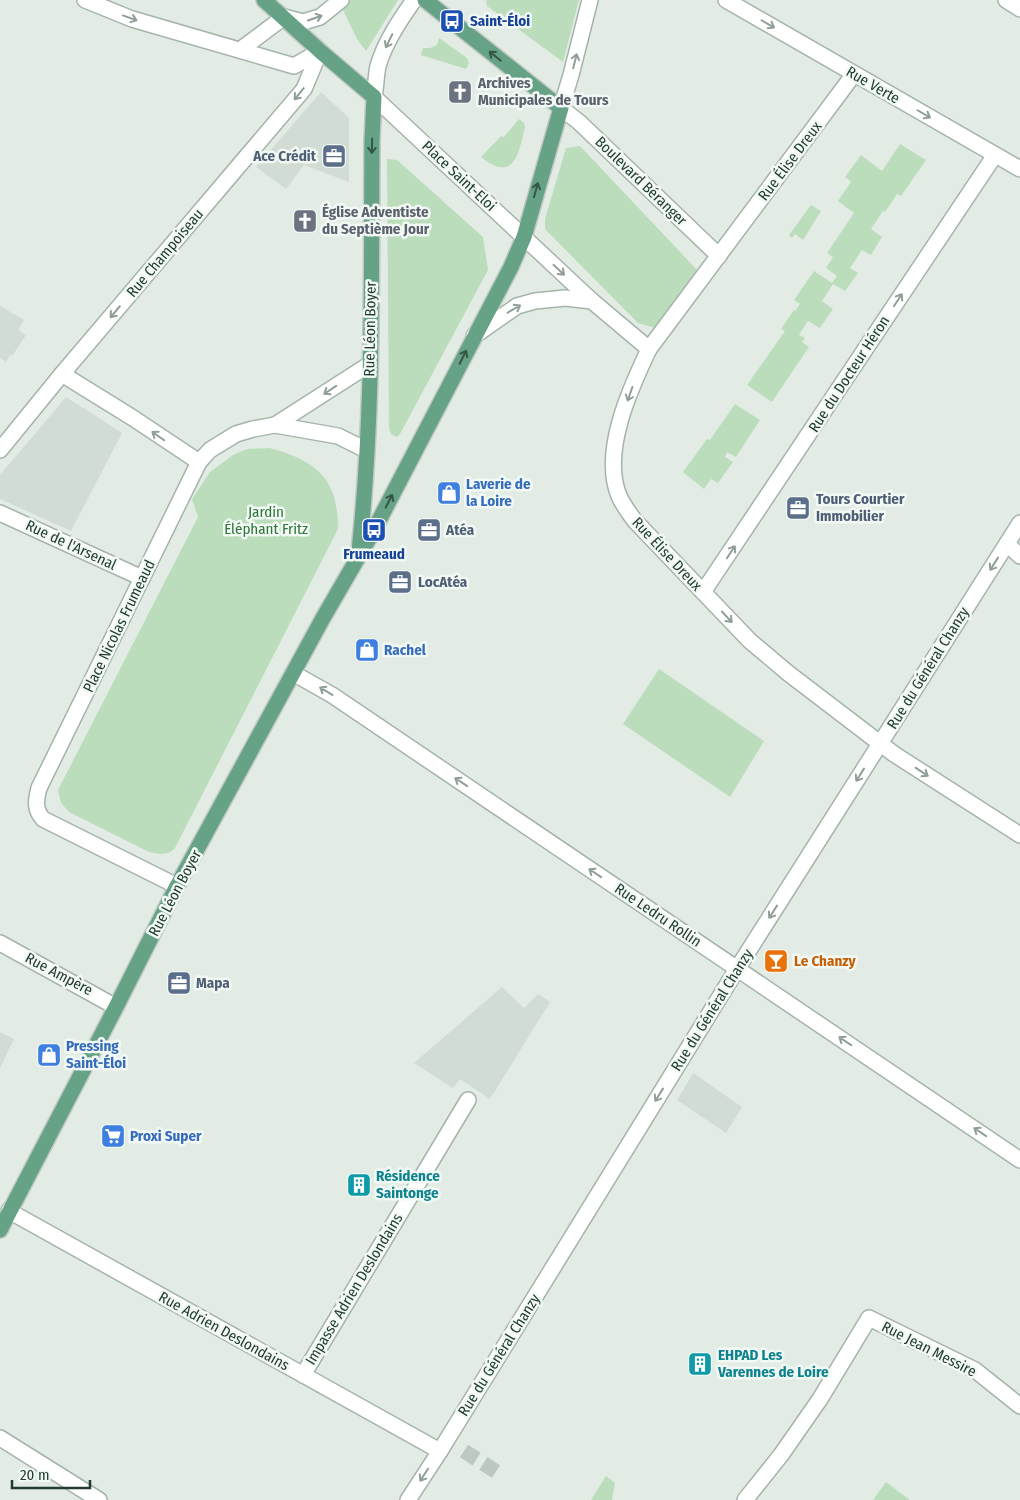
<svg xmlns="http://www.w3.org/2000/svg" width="1020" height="1500" viewBox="0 0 1020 1500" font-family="'Fira Sans Condensed',sans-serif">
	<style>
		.built { fill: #d0dcd4 }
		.green { fill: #bbddbc }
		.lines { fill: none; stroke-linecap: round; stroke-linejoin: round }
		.minor-tunnel { stroke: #bcc9c1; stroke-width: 15; stroke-dasharray: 15 8; stroke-linecap: butt }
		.minor-casing { stroke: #a5b4ab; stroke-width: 18 }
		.major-casing { stroke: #c1c9c5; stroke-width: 18 }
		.minor { stroke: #fff; stroke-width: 15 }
		.major { stroke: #66a285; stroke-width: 15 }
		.oneway { stroke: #909e98 }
		.oneway2 { stroke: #335645 }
		.labels { text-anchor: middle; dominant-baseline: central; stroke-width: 5; stroke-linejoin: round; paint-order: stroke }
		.transit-label { font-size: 15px; font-weight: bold; fill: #164399; stroke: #f2f9f4; text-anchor: start }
		.worship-label { font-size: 15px; font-weight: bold; fill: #5b616d; stroke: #f2f9f4; text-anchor: start }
		.street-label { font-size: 15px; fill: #223d30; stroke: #f2f9f4 }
		.service-label { font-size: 15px; font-weight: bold; fill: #4e5e75; stroke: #f2f9f4; text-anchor: start }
		.shop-label { font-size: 15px; font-weight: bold; fill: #366cbe; stroke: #f2f9f4; text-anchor: start }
		.park-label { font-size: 15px; fill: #2c7438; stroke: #f2f9f4 }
		.food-label { font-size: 15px; font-weight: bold; fill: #c56008; stroke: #f2f9f4; text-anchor: start }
		.culture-label { font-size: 15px; font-weight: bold; fill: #0d838f; stroke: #f2f9f4; text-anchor: start }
	</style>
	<rect width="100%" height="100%" fill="#e2ece5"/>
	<g class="built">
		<polygon points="321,92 349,118 349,182 304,165 286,189 256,167"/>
		<polygon points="0,306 24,320 18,330 26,335 12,356 10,355 6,362 0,358"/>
		<polygon points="66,397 122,433 71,531 0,499 0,475"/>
		<polygon points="502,987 524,1008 538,994 550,1002 490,1099 460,1079 453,1088 414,1063"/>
		<polygon points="0,1032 14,1039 0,1068"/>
		<polygon points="693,1073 742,1107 726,1133 677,1100"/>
	</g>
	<g class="green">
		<polygon points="349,0 398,0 366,51 357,39 343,10"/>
		<polygon points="486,0 579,0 563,62 487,6"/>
		<polygon points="439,38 467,58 469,63 466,69 421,55 423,48 430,48 437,45"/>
		<path d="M 519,119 L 524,123 L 525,127 C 519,153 514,184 481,157 L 501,136 L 504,137 Z"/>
		<polygon points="900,144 926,160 901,196 897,194 885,212 883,211 871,229 882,237 871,255 862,250 850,268 858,273 845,291 833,284 822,301 833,309 820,328 808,321 799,335 805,338 802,342 809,347 772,402 747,385 785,331 781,329 794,310 795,311 800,304 794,300 814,271 832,283 837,276 826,268 833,257 827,253 854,213 838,201 851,182 845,177 861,155 882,171"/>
		<polygon points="580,146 699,272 655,328 638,323 545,229 545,219 566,148"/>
		<polygon points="387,159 397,160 483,237 488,270 400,434 397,437 391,434 389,429"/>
		<polygon points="811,205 821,211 803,240 795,234 792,238 789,235"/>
		<polygon points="735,404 760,420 736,457 727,452 725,457 733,462 718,483 711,479 704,489 683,472 707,439 710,440"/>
		<path d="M 269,448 C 290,453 316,463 328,483 C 336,497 338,513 338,529 L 175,848 C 168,856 159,854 149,852 L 69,812 L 61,803 L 58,790 L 198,517 L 192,499 L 210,472 L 233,455 L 247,449 Z"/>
		<polygon points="659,669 764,741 730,797 623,724"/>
		<polygon points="606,1476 615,1483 612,1500 591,1500"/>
		<polygon points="886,1482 910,1500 873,1500"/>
	</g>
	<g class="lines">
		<polyline class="minor-tunnel" points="464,1451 500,1474"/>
		<defs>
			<g id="minor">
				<polyline points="85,0 132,19 294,66 320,51"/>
				<path d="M 414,0 C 400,20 385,42 378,66 C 376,75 376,87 374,97 L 592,301 L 649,349"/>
				<polyline points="590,0 571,75 561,108 579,122 719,256"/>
				<polyline points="726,0 1020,169"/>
				<polyline points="1006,0 1020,9"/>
				<polyline points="240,50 284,17 303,22 320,17 341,0"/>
				<path d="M 854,74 L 649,349 C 630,389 601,452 619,496 C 623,505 629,513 635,521 L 750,641 L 788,673 L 894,754 L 1020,835"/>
				<polyline points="474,336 517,306 535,301 565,298 592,301"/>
				<polyline points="62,374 133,418 199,462"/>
				<polyline points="275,425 370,364"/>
				<polyline points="0,450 62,374 304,89 320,51"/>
				<polyline points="0,513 142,578"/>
				<polyline points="1007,544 1020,556"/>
				<polyline points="703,592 995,155"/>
				<polyline points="293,673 332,695 1020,1160"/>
				<path d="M 177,886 L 43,819 C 34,809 36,800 39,788 L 199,462 L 210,450 L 236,434 L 253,429 L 275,425 L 338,436 L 366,450"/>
				<polyline points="0,943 116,1007"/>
				<polyline points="9,1211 440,1451"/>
				<polyline points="303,1375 468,1100"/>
				<polyline points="0,1438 99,1500"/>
				<polyline points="408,1500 440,1451 737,969 1020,523"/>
				<polyline points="745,1500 781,1455 820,1399 869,1318 975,1370 1020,1406"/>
			</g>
			<g id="major">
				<path d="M 264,0 L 320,51 L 374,97 L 372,139 C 371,276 374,414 359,551"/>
				<polyline points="0,1230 116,1007 177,886 323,618 374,530 511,267 524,237 561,108 425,0"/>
			</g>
		</defs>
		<use href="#minor" class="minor-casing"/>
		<use href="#major" class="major-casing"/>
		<use href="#minor" class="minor"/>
		<use href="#major" class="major"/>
	</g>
	<defs><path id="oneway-shaft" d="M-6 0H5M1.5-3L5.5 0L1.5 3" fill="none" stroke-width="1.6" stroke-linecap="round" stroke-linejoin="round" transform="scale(1.25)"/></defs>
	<g class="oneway">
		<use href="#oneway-shaft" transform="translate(130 18) rotate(20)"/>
		<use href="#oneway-shaft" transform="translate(315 18) rotate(-19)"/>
		<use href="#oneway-shaft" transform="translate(768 24) rotate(30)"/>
		<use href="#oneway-shaft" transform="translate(389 41) rotate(116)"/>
		<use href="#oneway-shaft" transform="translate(575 61) rotate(-76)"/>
		<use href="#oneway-shaft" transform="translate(299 94) rotate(129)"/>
		<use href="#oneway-shaft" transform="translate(924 114) rotate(30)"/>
		<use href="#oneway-shaft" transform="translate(559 270) rotate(43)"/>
		<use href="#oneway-shaft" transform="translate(898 300) rotate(-57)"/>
		<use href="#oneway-shaft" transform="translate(514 309) rotate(-30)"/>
		<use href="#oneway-shaft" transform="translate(115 312) rotate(130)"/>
		<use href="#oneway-shaft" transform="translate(330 390) rotate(146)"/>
		<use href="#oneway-shaft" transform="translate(630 394) rotate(109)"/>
		<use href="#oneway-shaft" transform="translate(158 436) rotate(-145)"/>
		<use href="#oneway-shaft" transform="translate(731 552) rotate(-57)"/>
		<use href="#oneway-shaft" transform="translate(994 564) rotate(122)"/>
		<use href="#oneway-shaft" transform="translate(727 617) rotate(47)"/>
		<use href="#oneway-shaft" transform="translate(326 691) rotate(-149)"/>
		<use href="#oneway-shaft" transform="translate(922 772) rotate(33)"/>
		<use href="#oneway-shaft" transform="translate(860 775) rotate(122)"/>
		<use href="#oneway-shaft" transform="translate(461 782) rotate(-146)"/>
		<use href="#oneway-shaft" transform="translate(595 873) rotate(-146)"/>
		<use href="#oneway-shaft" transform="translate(773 912) rotate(122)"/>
		<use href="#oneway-shaft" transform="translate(845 1041) rotate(-146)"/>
		<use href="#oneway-shaft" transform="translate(659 1095) rotate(122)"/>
		<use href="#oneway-shaft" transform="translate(980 1132) rotate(-146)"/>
		<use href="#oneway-shaft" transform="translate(424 1475) rotate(123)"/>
	</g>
	<g class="oneway2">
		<use href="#oneway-shaft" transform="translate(495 56) rotate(-141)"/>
		<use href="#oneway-shaft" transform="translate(372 146) rotate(91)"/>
		<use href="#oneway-shaft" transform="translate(536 190) rotate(-74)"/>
		<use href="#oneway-shaft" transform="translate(463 357) rotate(-63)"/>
		<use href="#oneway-shaft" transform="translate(389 501) rotate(-63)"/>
	</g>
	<defs>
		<symbol id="bus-square" viewBox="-11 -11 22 22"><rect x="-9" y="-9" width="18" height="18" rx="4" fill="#1a4fb4" stroke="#f2f9f4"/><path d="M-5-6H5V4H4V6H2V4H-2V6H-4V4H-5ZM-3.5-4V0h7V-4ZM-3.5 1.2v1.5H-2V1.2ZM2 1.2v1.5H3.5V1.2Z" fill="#fff"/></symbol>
		<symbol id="church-square" viewBox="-11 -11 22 22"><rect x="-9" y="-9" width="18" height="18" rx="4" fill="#6b7280" stroke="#f2f9f4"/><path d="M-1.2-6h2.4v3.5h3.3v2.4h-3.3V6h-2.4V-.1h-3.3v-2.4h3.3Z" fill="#fff"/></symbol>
		<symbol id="office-square" viewBox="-11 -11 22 22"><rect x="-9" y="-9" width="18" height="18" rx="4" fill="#5c6f8a" stroke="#f2f9f4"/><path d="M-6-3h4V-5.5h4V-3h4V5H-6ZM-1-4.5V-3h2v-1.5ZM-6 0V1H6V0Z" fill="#fff"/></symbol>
		<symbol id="shop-square" viewBox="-11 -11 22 22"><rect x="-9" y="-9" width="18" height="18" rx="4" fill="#3f7fe0" stroke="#f2f9f4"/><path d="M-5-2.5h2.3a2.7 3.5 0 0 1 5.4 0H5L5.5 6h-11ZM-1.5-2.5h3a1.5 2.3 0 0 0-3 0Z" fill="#fff"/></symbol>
		<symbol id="bar-square" viewBox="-11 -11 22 22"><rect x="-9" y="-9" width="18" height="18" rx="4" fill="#e8710a" stroke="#f2f9f4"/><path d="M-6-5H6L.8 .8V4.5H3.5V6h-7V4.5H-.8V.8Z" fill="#fff"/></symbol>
		<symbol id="supermarket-square" viewBox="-11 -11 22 22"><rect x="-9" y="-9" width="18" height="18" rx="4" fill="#3f7fe0" stroke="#f2f9f4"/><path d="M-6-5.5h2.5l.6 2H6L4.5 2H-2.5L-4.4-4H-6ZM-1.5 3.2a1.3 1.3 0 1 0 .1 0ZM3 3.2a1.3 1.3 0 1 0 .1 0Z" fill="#fff"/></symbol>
		<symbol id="building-square" viewBox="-11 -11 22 22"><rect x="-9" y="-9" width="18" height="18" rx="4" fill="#0f9aa8" stroke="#f2f9f4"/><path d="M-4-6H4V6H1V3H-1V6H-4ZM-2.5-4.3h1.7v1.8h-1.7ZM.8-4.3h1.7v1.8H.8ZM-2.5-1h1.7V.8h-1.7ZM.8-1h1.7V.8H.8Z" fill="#fff"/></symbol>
	</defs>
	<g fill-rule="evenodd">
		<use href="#bus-square" x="438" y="7" width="28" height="28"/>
		<use href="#church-square" x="446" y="78" width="28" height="28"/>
		<use href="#office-square" x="320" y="142" width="28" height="28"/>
		<use href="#church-square" x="291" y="207" width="28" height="28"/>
		<use href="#shop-square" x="435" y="479" width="28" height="28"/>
		<use href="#office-square" x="784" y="494" width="28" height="28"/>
		<use href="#bus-square" x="360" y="516" width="28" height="28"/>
		<use href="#office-square" x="415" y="516" width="28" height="28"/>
		<use href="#office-square" x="386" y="568" width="28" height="28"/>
		<use href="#shop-square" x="353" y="636" width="28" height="28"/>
		<use href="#bar-square" x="762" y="947" width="28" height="28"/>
		<use href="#office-square" x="165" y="969" width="28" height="28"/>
		<use href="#shop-square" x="35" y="1041" width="28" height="28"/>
		<use href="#supermarket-square" x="99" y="1122" width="28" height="28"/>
		<use href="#building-square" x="345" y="1171" width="28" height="28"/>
		<use href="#building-square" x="686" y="1350" width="28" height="28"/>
	</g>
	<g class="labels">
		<g class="transit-label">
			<text x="470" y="21">Saint-Éloi</text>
			<text x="374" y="554" text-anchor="middle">Frumeaud</text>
		</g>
		<g class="worship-label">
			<text x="478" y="83">Archives<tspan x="478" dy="17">Municipales de Tours</tspan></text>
			<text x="322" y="212">Église Adventiste<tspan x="322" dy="17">du Septième Jour</tspan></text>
		</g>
		<g class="street-label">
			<text transform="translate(873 85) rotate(30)">Rue Verte</text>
			<text transform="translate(790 161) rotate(-53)">Rue Élise Dreux</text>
			<text transform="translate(459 176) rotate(43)">Place Saint-Eloi</text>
			<text transform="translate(641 181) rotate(44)">Boulevard Béranger</text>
			<text transform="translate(165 253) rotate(-50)">Rue Champoiseau</text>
			<text transform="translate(370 329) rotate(-89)">Rue Léon Boyer</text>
			<text transform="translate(849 374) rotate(-57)">Rue du Docteur Héron</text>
			<text transform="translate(71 545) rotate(25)">Rue de l'Arsenal</text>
			<text transform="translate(667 554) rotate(47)">Rue Élise Dreux</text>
			<text transform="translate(119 626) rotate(-64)">Place Nicolas Frumeaud</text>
			<text transform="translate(928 668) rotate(-58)">Rue du Général Chanzy</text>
			<text transform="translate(175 893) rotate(-62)">Rue Léon Boyer</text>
			<text transform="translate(658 915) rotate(34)">Rue Ledru Rollin</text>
			<text transform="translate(59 974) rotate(28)">Rue Ampère</text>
			<text transform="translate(712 1010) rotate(-58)">Rue du Général Chanzy</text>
			<text transform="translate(354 1289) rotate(-59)">Impasse Adrien Deslondains</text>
			<text transform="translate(224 1331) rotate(29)">Rue Adrien Deslondains</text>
			<text transform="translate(929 1349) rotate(27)">Rue Jean Messire</text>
			<text transform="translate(499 1355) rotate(-58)">Rue du Général Chanzy</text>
		</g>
		<g class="service-label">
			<text x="316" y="156" text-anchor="end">Ace Crédit</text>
			<text x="816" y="499">Tours Courtier<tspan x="816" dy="17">Immobilier</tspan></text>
			<text x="446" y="530">Atéa</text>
			<text x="418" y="582">LocAtéa</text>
			<text x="196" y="983">Mapa</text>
		</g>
		<g class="shop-label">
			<text x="466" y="484">Laverie de<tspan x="466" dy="17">la Loire</tspan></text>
			<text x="384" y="650">Rachel</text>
			<text x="66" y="1046">Pressing<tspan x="66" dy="17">Saint-Éloi</tspan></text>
			<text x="130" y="1136">Proxi Super</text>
		</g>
		<g class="park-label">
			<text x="266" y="512">Jardin<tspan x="266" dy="17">Éléphant Fritz</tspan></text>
		</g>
		<g class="food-label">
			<text x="794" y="961">Le Chanzy</text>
		</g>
		<g class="culture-label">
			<text x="376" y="1176">Résidence<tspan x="376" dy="17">Saintonge</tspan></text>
			<text x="718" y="1355">EHPAD Les<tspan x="718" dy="17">Varennes de Loire</tspan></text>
		</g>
	</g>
	<path d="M12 1480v8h78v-8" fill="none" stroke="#223d30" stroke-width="2.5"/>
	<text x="20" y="1480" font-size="15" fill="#223d30" stroke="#f2f9f4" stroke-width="4" paint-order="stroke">20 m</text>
</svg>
